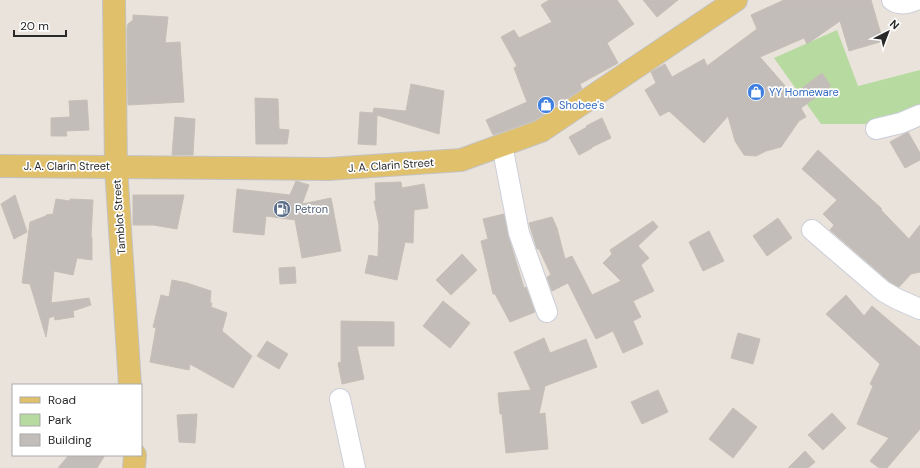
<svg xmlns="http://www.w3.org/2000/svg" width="920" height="468" viewBox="0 0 920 468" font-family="'DM Sans',sans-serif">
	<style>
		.green { fill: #b6da9f }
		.building { fill: #c2bdb9; stroke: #c5bfb6 }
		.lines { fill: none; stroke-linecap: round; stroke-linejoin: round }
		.minor-casing { stroke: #cbced9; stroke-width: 22 }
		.major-casing { stroke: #c3c3c3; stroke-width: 24 }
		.minor { stroke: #fff; stroke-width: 20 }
		.major { stroke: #e0c06b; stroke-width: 22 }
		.labels { text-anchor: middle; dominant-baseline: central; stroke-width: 3.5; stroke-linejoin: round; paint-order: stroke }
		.shop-label { font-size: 11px; fill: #366cbe; stroke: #fff; text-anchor: start }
		.street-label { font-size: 11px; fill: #292929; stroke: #fff }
		.service-label { font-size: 11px; fill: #4e5e75; stroke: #fff; text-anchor: start }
	</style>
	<rect width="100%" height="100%" fill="#eae3dc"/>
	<polygon class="green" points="837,30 858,86 920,70 920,109 866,124 821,124 774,58"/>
	<g class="building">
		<polygon points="549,0 617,0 634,24 607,43 618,63 580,84 582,89 558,104 536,120 493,135 486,120 527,102 514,68 517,66 501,37 514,30 519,38 552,22 541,5"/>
		<polygon points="643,0 678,0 657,17"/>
		<polygon points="784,0 871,0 883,41 849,51 840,21 807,44 804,38 760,57 793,95 822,73 831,86 801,108 806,117 799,121 781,147 766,151 756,156 744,155 735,141 728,116 704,143 669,111 660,116 645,90 656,83 651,72 665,64 672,77 704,59 707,66 757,29 751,15"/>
		<polygon points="133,15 168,17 165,43 180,42 184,102 128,105 127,29 128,24 133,20"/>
		<polygon points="411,84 444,91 439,134 377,115 376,145 358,144 360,112 373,113 374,108 406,111"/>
		<polygon points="255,98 278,99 279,129 289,130 287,144 256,144"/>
		<polygon points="87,100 89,130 66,131 67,136 51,136 51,118 70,117 69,101"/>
		<polygon points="175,117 195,119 193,155 172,155"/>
		<polygon points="602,118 611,138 592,147 592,148 579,155 569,137 587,127 586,126"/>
		<polygon points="908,132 920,153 920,160 905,168 890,142"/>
		<polygon points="818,150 882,209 881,210 909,239 920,225 920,272 911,274 899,287 890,282 830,230 834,225 823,214 837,200 802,169"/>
		<polygon points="296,181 309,185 302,204 331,198 341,251 302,258 295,220 266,216 264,235 233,232 237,189 290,195"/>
		<polygon points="401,182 402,188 424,184 428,208 414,210 413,243 405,242 397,280 365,273 369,255 378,257 379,225 374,201 376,201 375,183"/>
		<polygon points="15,195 27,232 14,239 1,204"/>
		<polygon points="133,195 184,195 177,229 153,225 133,225"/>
		<polygon points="56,199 70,201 70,199 93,200 91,237 92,237 92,260 77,258 73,275 54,271 51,303 89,298 91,305 73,311 74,317 55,320 54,316 49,318 46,337 30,284 22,283 30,222 46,216 46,215 53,214"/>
		<polygon points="504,214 508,235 524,288 526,287 535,312 510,322 495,294 493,294 481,241 488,239 483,219"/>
		<polygon points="552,217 557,228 565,259 572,256 592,295 621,281 603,263 612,254 610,250 653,221 658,227 638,246 649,258 641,265 654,291 633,301 641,317 633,321 643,344 623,353 613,331 596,339 568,283 552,291 547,277 551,275 539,249 537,249 529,223"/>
		<polygon points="778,218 792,238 767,256 753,236"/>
		<polygon points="709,231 724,261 703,271 689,242"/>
		<polygon points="462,254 477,270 451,295 436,280"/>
		<polygon points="295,267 296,283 280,284 279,268"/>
		<polygon points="172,280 187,283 211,291 210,303 212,303 211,307 227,313 222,331 252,356 233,388 190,364 189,370 150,362 156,328 153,327 161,295 169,297"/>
		<polygon points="846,295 864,316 872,306 920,347 920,429 887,468 879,468 870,461 889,438 857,424 873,386 870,384 880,364 826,314"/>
		<polygon points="443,301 470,323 450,348 423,326"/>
		<polygon points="341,321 394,322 394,346 357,346 364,379 342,384 338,363 341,362"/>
		<polygon points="738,333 760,339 753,364 731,358"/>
		<polygon points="544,338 550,353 586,339 597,367 545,386 539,414 545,413 548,449 506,453 502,414 500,414 498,393 531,390 514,352"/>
		<polygon points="267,341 288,354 279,369 257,356"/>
		<polygon points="658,390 668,412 642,424 631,402"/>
		<polygon points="733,408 757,427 733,458 709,439"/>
		<polygon points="832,413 846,428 823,450 808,435"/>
		<polygon points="197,414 195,443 179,442 177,415"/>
		<polygon points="805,451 815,462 808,468 788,468"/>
		<polygon points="69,455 105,455 97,468 58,468"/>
	</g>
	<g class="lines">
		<defs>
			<g id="minor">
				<path d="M 892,0 C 899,6 909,3 916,0"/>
				<polyline points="876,129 901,123 920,115"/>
				<polyline points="502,145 519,233 547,312"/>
				<polyline points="812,230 883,291 897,299 920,309"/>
				<polyline points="340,399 355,468"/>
			</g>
			<g id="major">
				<polyline points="114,0 116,167 130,385"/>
				<polyline points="0,166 328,169 461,160 541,131 736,0"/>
				<polyline points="134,468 135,455"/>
			</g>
		</defs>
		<use href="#minor" class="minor-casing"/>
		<use href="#major" class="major-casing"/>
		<use href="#minor" class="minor"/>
		<use href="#major" class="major"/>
	</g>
	<defs>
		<symbol id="shop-disc" viewBox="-11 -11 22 22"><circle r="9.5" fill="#3f7fe0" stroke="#fff"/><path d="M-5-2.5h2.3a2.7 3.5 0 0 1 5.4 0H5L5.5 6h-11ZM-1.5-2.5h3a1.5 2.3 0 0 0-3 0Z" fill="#fff"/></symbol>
		<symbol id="fuel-disc" viewBox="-11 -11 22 22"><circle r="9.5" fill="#5c6f8a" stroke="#fff"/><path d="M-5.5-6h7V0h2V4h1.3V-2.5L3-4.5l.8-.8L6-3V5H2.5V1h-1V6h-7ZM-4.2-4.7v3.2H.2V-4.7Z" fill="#fff"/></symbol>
	</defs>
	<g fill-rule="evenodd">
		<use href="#shop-disc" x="746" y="82" width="20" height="20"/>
		<use href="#shop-disc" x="536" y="95" width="20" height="20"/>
		<use href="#fuel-disc" x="272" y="199" width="20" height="20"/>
	</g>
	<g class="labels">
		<g class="shop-label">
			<text x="769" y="92">YY Homeware</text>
			<text x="559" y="105">Shobee's</text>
		</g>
		<g class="street-label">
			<text transform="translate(391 165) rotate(-4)">J. A. Clarin Street</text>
			<text x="67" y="166">J. A. Clarin Street</text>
			<text transform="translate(119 217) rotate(-94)">Tamblot Street</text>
		</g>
		<g class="service-label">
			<text x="295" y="209">Petron</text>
		</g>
	</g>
	<rect x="12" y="384" width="130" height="72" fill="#ffffff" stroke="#a9a9a9"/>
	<rect x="20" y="397" width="20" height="6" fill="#e0c06b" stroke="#a9a9a9"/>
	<text x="48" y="404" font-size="12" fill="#292929">Road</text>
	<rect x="20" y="414" width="20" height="12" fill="#b6da9f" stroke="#a9a9a9"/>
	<text x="48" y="424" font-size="12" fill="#292929">Park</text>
	<rect x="20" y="434" width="20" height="12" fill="#c2bdb9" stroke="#a9a9a9"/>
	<text x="48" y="444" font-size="12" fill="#292929">Building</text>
	<g transform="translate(888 32) rotate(42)" stroke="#ffffff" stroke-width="3" paint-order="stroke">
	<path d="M0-3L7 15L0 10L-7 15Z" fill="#292929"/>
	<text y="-6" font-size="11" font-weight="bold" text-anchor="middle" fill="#292929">N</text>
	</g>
	<path d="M14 30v6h52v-6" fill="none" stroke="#292929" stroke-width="2"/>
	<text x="20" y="30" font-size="12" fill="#292929" stroke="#ffffff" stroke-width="3" paint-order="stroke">20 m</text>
</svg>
